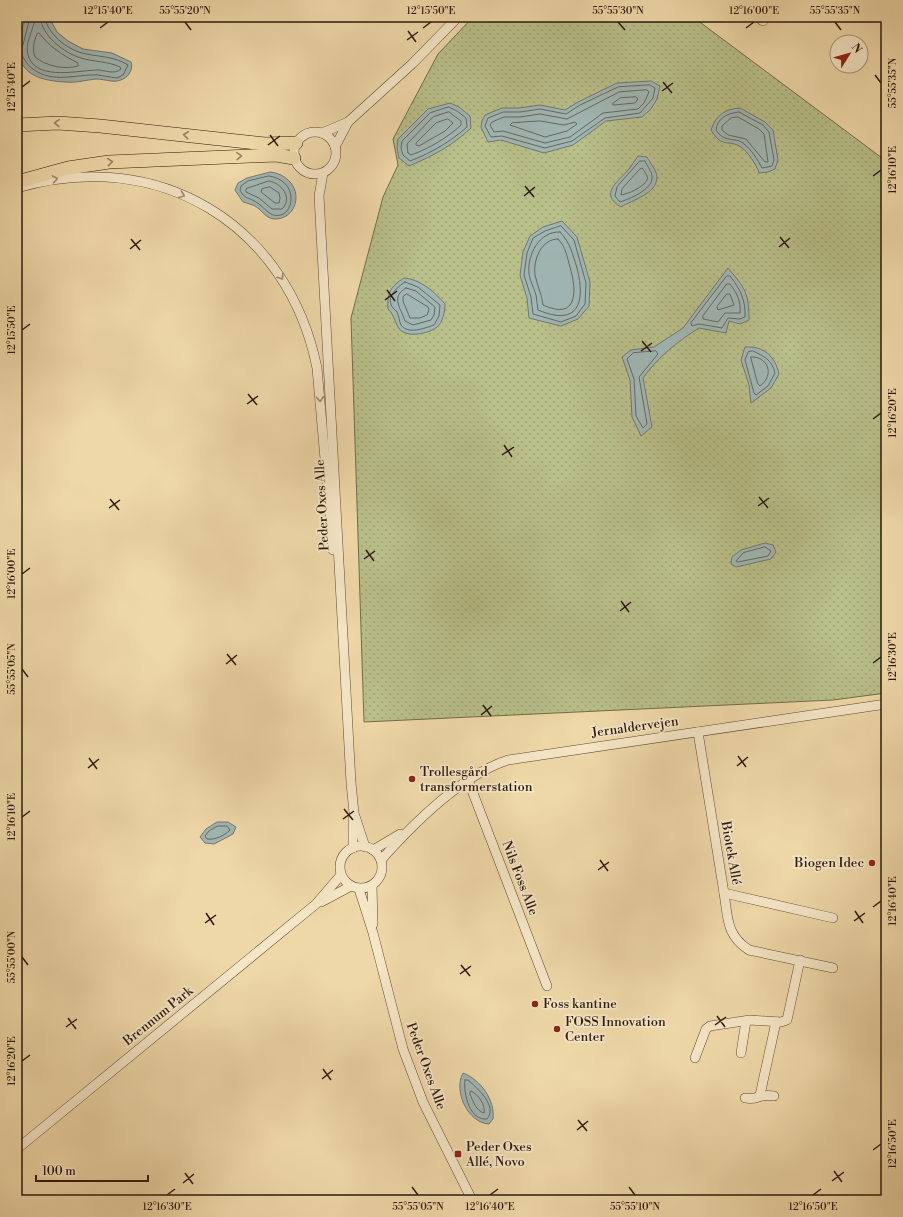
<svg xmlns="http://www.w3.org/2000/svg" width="903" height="1217" viewBox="0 0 903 1217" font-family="'Libre Bodoni',serif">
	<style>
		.grass { fill: url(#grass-dots); stroke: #726c4a }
		.water { fill: #a0b6b4; stroke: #727771 }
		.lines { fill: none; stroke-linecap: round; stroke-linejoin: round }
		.shore { stroke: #666860; stroke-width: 1 }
		.minor-casing { stroke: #5e4933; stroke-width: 10 }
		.highway-casing { stroke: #2d190c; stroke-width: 14 }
		.minor { stroke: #f5e6c6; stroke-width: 9 }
		.highway { stroke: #efd8a8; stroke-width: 13 }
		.oneway { stroke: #988262 }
		.oneway2 { stroke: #9b8a72 }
		.ticks { fill: none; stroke: #2d190c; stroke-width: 1.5 }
		.poi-dot { fill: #8f2418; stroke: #f5e6c6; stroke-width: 1.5 }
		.labels { text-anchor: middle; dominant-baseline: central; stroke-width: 3.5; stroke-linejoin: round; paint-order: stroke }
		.street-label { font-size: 13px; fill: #2d190c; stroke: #f5e6c6 }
		.poi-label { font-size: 13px; fill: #2d190c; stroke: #f5e6c6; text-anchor: start }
		.neatline { fill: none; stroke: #2d190c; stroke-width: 1.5 }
		.ticks-label { font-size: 10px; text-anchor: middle; fill: #2d190c }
	</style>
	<defs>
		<pattern id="grass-dots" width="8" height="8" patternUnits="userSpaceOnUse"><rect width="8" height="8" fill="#b8bf89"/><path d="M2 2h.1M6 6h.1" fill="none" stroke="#9ea475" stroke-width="1.8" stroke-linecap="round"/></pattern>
	</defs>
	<rect width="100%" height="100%" fill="#efd8a8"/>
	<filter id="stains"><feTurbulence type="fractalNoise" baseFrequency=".005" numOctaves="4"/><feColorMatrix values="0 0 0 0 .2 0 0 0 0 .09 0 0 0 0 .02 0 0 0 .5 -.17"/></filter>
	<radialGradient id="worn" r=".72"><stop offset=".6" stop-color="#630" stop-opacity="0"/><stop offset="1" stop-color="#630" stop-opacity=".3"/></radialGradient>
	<polygon class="grass" points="473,17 693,17 886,161 886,693 833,700 364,722 351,318 383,197 398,165 393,139 438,54"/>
	<g class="water">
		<path d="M 26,17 L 49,17 L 57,32 L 68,41 L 83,49 L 112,53 L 131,62 C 133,68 130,76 123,79 C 114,84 106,79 96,79 C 86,80 76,83 66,82 C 18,80 11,58 26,17 Z"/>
		<polygon points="651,81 660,86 657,99 651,109 642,117 606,121 573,145 544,153 501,140 488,142 481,127 482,121 485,115 502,108 519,108 540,105 565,110 578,102 617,83"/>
		<path d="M 450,103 L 459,107 L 470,116 L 471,128 C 453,145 433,156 409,166 L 399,158 L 397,148 L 398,139 L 428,109 Z"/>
		<path d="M 740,108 L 765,122 L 773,130 L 778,160 L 775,169 L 768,172 L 759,173 C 757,165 747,151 741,147 C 729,139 722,149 711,130 C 716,115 725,109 740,108 Z"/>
		<path d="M 638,156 L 647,157 C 650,163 657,171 657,177 C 657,194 632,200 621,207 C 598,194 619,181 629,169 C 632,165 635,160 638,156 Z"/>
		<path d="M 270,172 C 278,173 285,176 291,183 C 302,197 294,219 275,219 C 266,219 262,210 255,206 C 251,204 246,203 243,202 L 235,190 L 238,183 L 247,178 Z"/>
		<polygon points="562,221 577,237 590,282 589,306 578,319 561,326 529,318 527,298 520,275 523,252 530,236 543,227"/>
		<path d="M 728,268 C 745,288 749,293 749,320 L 740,324 L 729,321 L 726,333 L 699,328 C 677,342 658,357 643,378 L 652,427 L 641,436 L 632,417 L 630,380 L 622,357 L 631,350 L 654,347 L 683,328 Z"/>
		<path d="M 404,278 C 420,279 435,292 445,304 C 445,311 443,322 437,327 C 430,333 412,337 403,332 C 395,328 396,316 388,309 C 387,293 390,287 404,278 Z"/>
		<path d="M 745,347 C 764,346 775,356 779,374 L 771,388 L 751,403 L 749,385 L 741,360 Z"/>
		<polygon points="765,543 773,545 776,552 771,559 736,567 731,564 732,557 741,550"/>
		<polygon points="217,822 228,822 236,827 233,834 214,844 205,843 200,837 206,829"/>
		<path d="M 463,1073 C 481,1080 495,1100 493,1119 L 489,1124 C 468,1123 453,1091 463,1073 Z"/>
	</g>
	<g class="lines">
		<g class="shore">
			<path d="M 30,17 L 23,45 L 18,50 C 24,56 25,64 33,69 C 53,84 76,74 98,75 C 104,76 110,77 117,78 L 123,75 L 128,65 C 114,56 98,57 82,53 C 67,49 47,34 45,17"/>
			<path d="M 35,17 C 34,31 23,44 29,58 C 39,81 80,70 98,70 C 105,70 114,75 121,69 L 120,67 C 107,61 94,62 81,58 C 64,53 42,36 40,17"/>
			<path d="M 39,33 C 50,47 62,55 78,63 L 78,66 C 64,70 46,66 35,57 C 32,49 34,41 37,34 Z"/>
			<polygon points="650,85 655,88 653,98 640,113 605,118 572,141 545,148 502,136 491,137 485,126 488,118 503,112 520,112 540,109 566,114 580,105 618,87"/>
			<polygon points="647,90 649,92 644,103 638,109 603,113 570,137 545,143 503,131 494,132 490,125 492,122 504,117 520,117 540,114 567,119 619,92"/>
			<polygon points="636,97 638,99 635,103 614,105 612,104 620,98"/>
			<path d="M 449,107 L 457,111 L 466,118 L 467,127 C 450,142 431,153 410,161 L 403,155 L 401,148 L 402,141 L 430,113 Z"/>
			<path d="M 449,112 L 461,121 L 461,125 C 447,138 430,148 411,155 L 408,153 L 407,144 L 433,117 Z"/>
			<path d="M 739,112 L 763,125 L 769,132 L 774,160 L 772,166 L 762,168 C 758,160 751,149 743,143 C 735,137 724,143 716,130 C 717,118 728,113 739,112 Z"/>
			<polygon points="738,117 759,129 764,134 768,162 765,162 746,139 728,135 722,130 722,126 731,118"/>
			<polygon points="448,119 453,123 445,131 419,146 416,145 416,143 436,123"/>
			<polygon points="540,121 564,125 575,122 577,124 567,131 545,137 510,125 512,123"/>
			<path d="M 640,161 L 645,161 C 647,166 653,173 652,178 C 652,190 629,199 620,202 L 615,196 L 617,187 Z"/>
			<path d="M 640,169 L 642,168 C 644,171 649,177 647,180 C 644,187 628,194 621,195 L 622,189 Z"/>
			<path d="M 269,176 C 303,181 293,224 271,214 C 265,211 262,205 256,202 C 248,197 244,199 240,190 L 241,186 L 248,181 Z"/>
			<path d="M 269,181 C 282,183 293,198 282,209 L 272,209 L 259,198 L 246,192 L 246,189 Z"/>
			<polygon points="270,187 279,193 280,198 279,203 275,203 261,192 262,189"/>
			<polygon points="561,226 574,240 586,283 585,304 576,316 561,322 533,314 531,297 524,275 527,253 533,238 545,231"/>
			<path d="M 560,232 C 571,244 572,253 577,268 C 586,303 578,327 538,310 C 537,305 537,300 536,295 C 534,288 530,281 529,274 C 527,255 539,231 560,232 Z"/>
			<path d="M 558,239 C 566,247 567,257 570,267 C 577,291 578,321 543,305 C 542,295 537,285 535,275 C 533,260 541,239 558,239 Z"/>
			<path d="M 727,276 L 730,276 C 740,289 746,300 745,317 L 740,319 L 728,318 L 722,328 L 699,324 L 692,326 L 691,323 Z"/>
			<path d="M 405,282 L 418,287 L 440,305 L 439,316 L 434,325 C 425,328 408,335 401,325 C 399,321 399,316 397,312 C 396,310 394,310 393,308 C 385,298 397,287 405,282 Z"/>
			<path d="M 727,284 L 730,284 C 737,293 741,301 740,313 L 725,313 L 718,322 L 703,319 L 703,316 Z"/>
			<path d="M 406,288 L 416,291 L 435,307 L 434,315 L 431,320 L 413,325 L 405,321 C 401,308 390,297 406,288 Z"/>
			<polygon points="407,294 428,307 429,310 427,315 420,318 410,318 403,301 403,297"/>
			<polygon points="727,294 730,294 734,305 718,310 717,307"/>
			<polygon points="656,351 658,354 639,377 647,424 643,428 636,416 634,379 627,359 633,353"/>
			<path d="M 753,351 C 764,356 772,360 775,373 L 768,386 L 756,395 L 754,393 L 745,360 L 748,352 Z"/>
			<path d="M 751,357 C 768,356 775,375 760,386 L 758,384 Z"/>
			<polygon points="765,547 771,551 768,556 738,562 736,561 743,553"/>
			<path d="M 218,826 L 227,826 L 230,830 C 224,836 215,840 207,839 L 205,836 L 209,831 Z"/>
			<path d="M 465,1080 L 468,1080 C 477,1088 498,1106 487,1119 C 470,1121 463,1094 465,1080 Z"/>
			<path d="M 471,1091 C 478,1094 486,1105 484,1113 C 476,1111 473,1101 470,1094 Z"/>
		</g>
		<defs>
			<g id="minor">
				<polyline points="758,17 763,21"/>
				<circle cx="315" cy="153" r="21"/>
				<polyline points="322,133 348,122 412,64 458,17"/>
				<polyline points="335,147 348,122"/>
				<polyline points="323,173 319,196 351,783 354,813 365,847"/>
				<path d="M 17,188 C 158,146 288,224 317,368 L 333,550"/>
				<polyline points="698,732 724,893 833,918"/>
				<polyline points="468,780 547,986"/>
				<circle cx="361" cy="867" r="21"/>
				<polyline points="353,848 353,818"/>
				<polyline points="373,850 400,834"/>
				<path d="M 381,860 C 413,824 462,775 508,760 L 886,704"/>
				<polyline points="372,886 373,924"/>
				<polyline points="359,889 373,933 403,1049 423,1102 472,1200"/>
				<path d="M 724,893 C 728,918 726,935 749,950 L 833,968"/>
				<polyline points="321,902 351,886"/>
				<polyline points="741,1053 746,1021"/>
				<polyline points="695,1058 706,1029 710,1026 750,1020 781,1022 787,1020 800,960"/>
				<polyline points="760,1095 776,1022"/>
				<path d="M 745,1098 C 757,1101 759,1093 774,1096"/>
				<polyline points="17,1149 316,904 341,875"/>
			</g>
			<g id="highway">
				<polyline points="17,125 58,123 100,126 265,144 296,143"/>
				<polyline points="17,182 68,168 109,162 276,155 294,158"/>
			</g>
		</defs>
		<use href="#minor" class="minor-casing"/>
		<use href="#highway" class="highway-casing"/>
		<use href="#minor" class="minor"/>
		<use href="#highway" class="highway"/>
	</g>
	<defs><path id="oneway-chevron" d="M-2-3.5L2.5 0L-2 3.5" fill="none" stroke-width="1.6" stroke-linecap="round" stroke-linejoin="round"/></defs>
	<g class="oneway">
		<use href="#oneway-chevron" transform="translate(57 123) rotate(-179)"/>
		<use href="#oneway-chevron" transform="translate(186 135) rotate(-174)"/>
		<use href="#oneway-chevron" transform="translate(239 156) rotate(-2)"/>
		<use href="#oneway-chevron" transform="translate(110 162) rotate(-5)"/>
	</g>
	<g class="oneway2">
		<use href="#oneway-chevron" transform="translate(55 179) rotate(-10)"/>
		<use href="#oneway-chevron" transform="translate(182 195) rotate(21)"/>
		<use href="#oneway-chevron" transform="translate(281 277) rotate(56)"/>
		<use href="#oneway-chevron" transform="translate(320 399) rotate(86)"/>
	</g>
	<path class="ticks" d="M 185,22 L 191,30M 618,22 L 625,30M 835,22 L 841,30M 100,28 L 108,22M 423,28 L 431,22M 746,28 L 754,22M 408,31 L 416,42M 407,40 L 418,32M 875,75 L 881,83M 663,82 L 672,93M 22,87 L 30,81M 662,91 L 673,83M 270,135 L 278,146M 268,145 L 280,136M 873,176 L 881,170M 525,186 L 534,197M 524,196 L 535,187M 780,237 L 789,248M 131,239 L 140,250M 779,247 L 790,238M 130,249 L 141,240M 387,290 L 395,301M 385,300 L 397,291M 22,330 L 30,324M 642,341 L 651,352M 641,351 L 652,343M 248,394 L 257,405M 247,404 L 258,396M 873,419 L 881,413M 504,445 L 512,457M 502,455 L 514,447M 759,497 L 768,508M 110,499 L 119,510M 758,506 L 769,498M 109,508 L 120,500M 366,550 L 374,561M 364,559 L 375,551M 22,574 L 30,568M 621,601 L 629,612M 620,611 L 631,602M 227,654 L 236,665M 873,663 L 881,657M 226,664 L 237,655M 22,669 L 28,677M 483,705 L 491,716M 481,715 L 492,706M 738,756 L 746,767M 89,758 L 97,769M 737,766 L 748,757M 88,768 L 99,759M 344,809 L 353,820M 22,817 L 30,811M 343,819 L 354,811M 600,860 L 608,871M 598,870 L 609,862M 873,907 L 881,901M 855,911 L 863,923M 206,913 L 214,925M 854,921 L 865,913M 205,923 L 216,915M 22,957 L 28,965M 461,965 L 470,976M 460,974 L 471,966M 717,1016 L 725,1027M 68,1018 L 76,1029M 715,1025 L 726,1017M 66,1027 L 77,1019M 22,1061 L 30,1055M 323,1069 L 331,1080M 322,1079 L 333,1070M 578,1120 L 587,1131M 577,1130 L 588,1121M 873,1150 L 881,1144M 834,1171 L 842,1182M 185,1173 L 193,1184M 832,1181 L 844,1172M 183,1183 L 194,1174M 412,1187 L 418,1195M 629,1187 L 635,1195M 167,1195 L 175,1189M 490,1195 L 498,1189M 813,1195 L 821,1189"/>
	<g class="poi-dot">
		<circle cx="412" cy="779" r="4"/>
		<circle cx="872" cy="863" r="4"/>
		<circle cx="535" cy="1004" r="4"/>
		<circle cx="557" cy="1029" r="4"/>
		<rect x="454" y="1150" width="8" height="8" rx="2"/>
	</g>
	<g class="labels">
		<g class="street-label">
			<text transform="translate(322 505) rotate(-93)">Peder Oxes Alle</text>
			<text transform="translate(635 727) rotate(-8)">Jernaldervejen</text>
			<text transform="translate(731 853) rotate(80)">Biotek Allé</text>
			<text transform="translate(520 878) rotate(69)">Nils Foss Alle</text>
			<text transform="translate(158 1016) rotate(-39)">Brennum Park</text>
			<text transform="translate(426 1066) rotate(70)">Peder Oxes Alle</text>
		</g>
		<g class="poi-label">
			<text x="420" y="772">Trollesgård<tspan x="420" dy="15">transformerstation</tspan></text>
			<text x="864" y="863" text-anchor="end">Biogen Idec</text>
			<text x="543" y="1004">Foss kantine</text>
			<text x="565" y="1022">FOSS Innovation<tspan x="565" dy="15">Center</tspan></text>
			<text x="466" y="1147">Peder Oxes<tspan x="466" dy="15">Allé, Novo</tspan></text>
		</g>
	</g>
	<rect width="903" height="1217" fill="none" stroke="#efd8a8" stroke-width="44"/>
	<g transform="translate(849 54) rotate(53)"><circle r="19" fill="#f5e6c6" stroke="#a5947c"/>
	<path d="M0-3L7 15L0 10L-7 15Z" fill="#8f2418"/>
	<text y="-6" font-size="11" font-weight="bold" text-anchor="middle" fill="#2d190c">N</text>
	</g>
	<path d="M36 1175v6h112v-6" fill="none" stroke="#2d190c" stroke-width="2"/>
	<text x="42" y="1175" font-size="12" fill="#2d190c" stroke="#f5e6c6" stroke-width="3" paint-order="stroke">100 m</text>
	<rect x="22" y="22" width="859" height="1173" class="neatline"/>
	<g class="ticks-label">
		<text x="108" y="14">12°15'40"E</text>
		<text x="185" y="14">55°55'20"N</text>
		<text x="431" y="14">12°15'50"E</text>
		<text x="618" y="14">55°55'30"N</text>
		<text x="754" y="14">12°16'00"E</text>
		<text x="835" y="14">55°55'35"N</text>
		<text transform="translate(892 83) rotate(-90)" y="4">55°55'35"N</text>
		<text transform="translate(11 87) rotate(-90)" y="4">12°15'40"E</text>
		<text transform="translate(892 170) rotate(-90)" y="4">12°16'10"E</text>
		<text transform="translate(11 330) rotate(-90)" y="4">12°15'50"E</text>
		<text transform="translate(892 413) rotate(-90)" y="4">12°16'20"E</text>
		<text transform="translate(11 574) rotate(-90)" y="4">12°16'00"E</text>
		<text transform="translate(892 657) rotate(-90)" y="4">12°16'30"E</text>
		<text transform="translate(11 669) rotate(-90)" y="4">55°55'05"N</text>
		<text transform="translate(11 817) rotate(-90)" y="4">12°16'10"E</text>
		<text transform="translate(892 901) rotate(-90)" y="4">12°16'40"E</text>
		<text transform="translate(11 957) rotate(-90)" y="4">55°55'00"N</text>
		<text transform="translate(11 1061) rotate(-90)" y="4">12°16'20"E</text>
		<text transform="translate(892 1144) rotate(-90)" y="4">12°16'50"E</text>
		<text x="167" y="1210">12°16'30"E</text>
		<text x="418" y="1210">55°55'05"N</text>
		<text x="490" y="1210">12°16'40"E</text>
		<text x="635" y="1210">55°55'10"N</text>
		<text x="813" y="1210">12°16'50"E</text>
	</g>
	<rect width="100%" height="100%" filter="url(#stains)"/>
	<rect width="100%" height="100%" fill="url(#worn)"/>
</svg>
